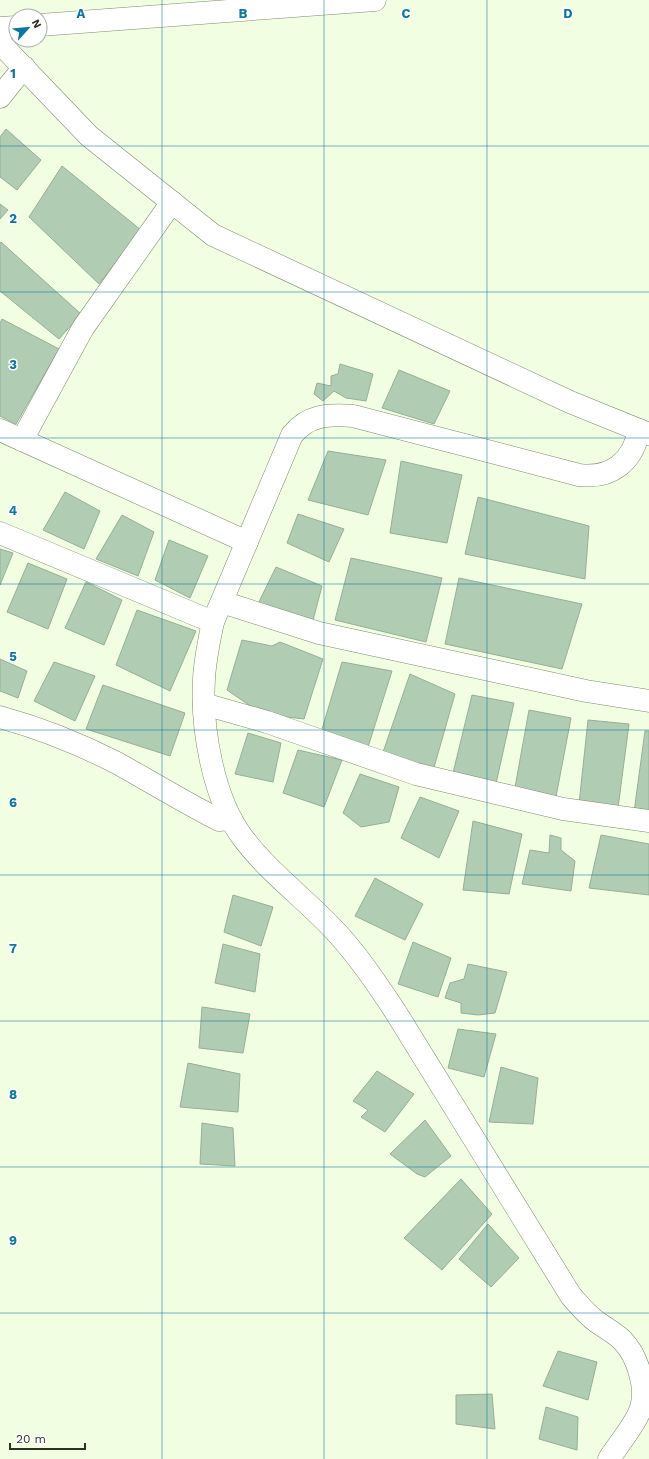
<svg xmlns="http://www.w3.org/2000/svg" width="649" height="1459" viewBox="0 0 649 1459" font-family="'Work Sans',sans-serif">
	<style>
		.building { fill: #b0cdb3; stroke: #94b097 }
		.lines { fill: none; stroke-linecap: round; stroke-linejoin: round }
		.minor-casing { stroke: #7e8b6c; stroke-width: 23 }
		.tertiary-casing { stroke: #7e8b6c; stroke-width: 23 }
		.minor { stroke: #fff; stroke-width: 22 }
		.tertiary { stroke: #fff; stroke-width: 22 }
		.grid { fill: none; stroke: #0d76a1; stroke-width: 1; stroke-opacity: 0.55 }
		.grid-label { font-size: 13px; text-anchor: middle; font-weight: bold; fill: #0d76a1; stroke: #fff; stroke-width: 3; stroke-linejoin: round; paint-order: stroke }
	</style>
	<rect width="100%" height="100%" fill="#f2fee2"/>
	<g class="building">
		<polygon points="6,129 41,160 17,190 0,177 0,137"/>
		<polygon points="62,166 141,230 99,284 29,217"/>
		<polygon points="0,204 8,210 0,219"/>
		<polygon points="1,242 81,314 59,339 0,291 0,244"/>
		<polygon points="2,319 59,349 16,424 0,416 0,323"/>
		<polygon points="340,364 373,374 366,401 346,398 334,391 323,401 314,394 317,383 331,386 331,376 338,374"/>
		<polygon points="399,370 450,391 434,424 382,408"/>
		<polygon points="328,451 386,460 368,515 308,500"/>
		<polygon points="401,461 462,475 447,543 390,533"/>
		<polygon points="65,492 100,511 84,549 43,530"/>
		<polygon points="478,497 589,526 585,579 465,554"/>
		<polygon points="298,514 344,529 329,562 287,543"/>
		<polygon points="122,515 154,532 138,576 96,559"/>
		<polygon points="169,540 208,556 190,598 155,580"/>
		<polygon points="0,549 13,553 0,585"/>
		<polygon points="351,558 442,578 426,642 335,620"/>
		<polygon points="28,563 67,579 48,629 7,612"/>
		<polygon points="276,567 322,586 311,628 255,610"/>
		<polygon points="459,578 582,604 562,669 445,644"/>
		<polygon points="86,582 122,600 104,645 65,628"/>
		<polygon points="137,610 196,631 170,691 116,665"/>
		<polygon points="242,640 272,646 280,642 323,659 304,719 262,714 227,690"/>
		<polygon points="0,659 27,671 18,698 0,691"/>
		<polygon points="54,662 95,676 75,721 34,701"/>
		<polygon points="342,662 392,671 368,747 320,736"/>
		<polygon points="410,674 455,694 433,771 381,758"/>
		<polygon points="103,685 185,713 170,756 86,729"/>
		<polygon points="472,695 514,703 495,788 452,777"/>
		<polygon points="529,710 571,718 555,802 514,793"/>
		<polygon points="588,720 629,724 618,808 579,804"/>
		<polygon points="645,731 649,731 649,814 634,812"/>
		<polygon points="248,733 281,743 273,782 235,774"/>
		<polygon points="298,750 342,760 324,807 283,793"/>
		<polygon points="360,774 399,787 389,822 361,827 343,813"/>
		<polygon points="420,797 459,811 439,858 401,838"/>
		<polygon points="473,821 522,834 509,894 463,890"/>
		<polygon points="550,835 561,838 561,850 575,861 571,891 522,884 530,850 549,853"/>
		<polygon points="601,835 649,844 649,895 589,888"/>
		<polygon points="375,878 423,904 405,940 355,916"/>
		<polygon points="233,895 273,907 261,946 224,932"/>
		<polygon points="413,942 451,958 438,997 398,984"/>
		<polygon points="223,944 260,954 255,992 215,983"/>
		<polygon points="468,964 507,972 495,1013 478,1015 461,1013 461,1003 445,998 450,983 464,979"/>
		<polygon points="202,1007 250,1014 243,1053 199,1048"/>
		<polygon points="458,1029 496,1034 484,1077 448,1068"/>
		<polygon points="188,1063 240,1074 238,1112 180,1107"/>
		<polygon points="501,1067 538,1078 533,1124 489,1122"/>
		<polygon points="377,1071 414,1094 385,1132 361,1117 368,1110 353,1101"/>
		<polygon points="425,1120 451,1156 425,1177 417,1174 390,1154"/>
		<polygon points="202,1123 233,1128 235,1166 200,1164"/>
		<polygon points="461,1179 492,1214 442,1270 404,1238"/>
		<polygon points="488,1224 519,1258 491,1287 459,1259"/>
		<polygon points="558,1351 597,1362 588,1400 543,1386"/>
		<polygon points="492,1394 495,1429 456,1424 456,1395"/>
		<polygon points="546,1407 578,1417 577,1450 539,1439"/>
	</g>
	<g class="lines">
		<defs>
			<g id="minor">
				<polyline points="40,25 375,0"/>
				<polyline points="0,28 16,27"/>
				<polyline points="0,97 24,67"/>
				<polyline points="0,430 247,542"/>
				<polyline points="22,440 83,328 172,202"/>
				<polyline points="0,533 213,622"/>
				<polyline points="222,602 319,633 586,691 649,701"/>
				<polyline points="204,704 267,722 416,774 563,809 649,821"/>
				<path d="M 0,717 C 40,728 80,744 117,763 C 151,782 184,802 219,820 L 231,819"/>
				<path d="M 609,1459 C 618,1445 633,1427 639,1413 C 649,1391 638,1356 622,1340 C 614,1332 605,1328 597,1322 C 587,1315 579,1305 571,1296 L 395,1011 C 377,984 359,957 337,933 C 307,900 270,874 243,838 C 213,799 201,727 204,679 C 205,659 209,641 213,622 L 292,435 C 308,415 328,414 353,416 L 579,475 C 611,479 633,462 639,430"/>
			</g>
			<polyline id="tertiary" points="0,43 89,136 213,235 570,402 649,434"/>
		</defs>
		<use href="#minor" class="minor-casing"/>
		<use href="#tertiary" class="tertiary-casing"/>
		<use href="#minor" class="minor"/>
		<use href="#tertiary" class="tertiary"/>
	</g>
	<path class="grid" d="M 162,0 L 162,1459M 324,0 L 324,1459M 487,0 L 487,1459M 0,146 L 649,146M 0,292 L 649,292M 0,438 L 649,438M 0,584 L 649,584M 0,730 L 649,730M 0,875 L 649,875M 0,1021 L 649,1021M 0,1167 L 649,1167M 0,1313 L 649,1313"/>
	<g class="grid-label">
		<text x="81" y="18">A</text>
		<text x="243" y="18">B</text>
		<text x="406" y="18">C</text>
		<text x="568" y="18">D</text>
		<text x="13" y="78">1</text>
		<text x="13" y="223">2</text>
		<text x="13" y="369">3</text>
		<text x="13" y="515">4</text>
		<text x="13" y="661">5</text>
		<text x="13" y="807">6</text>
		<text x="13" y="953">7</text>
		<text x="13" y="1099">8</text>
		<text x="13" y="1245">9</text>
	</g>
	<g transform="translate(28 28) rotate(63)"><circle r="19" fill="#ffffff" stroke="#abada8"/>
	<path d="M0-3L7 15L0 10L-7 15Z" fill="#0d76a1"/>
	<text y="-6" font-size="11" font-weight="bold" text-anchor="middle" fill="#2d3225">N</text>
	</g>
	<path d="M10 1443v6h75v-6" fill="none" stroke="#2d3225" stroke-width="2"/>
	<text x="16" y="1443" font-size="12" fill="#2d3225" stroke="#ffffff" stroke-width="3" paint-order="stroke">20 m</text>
</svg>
